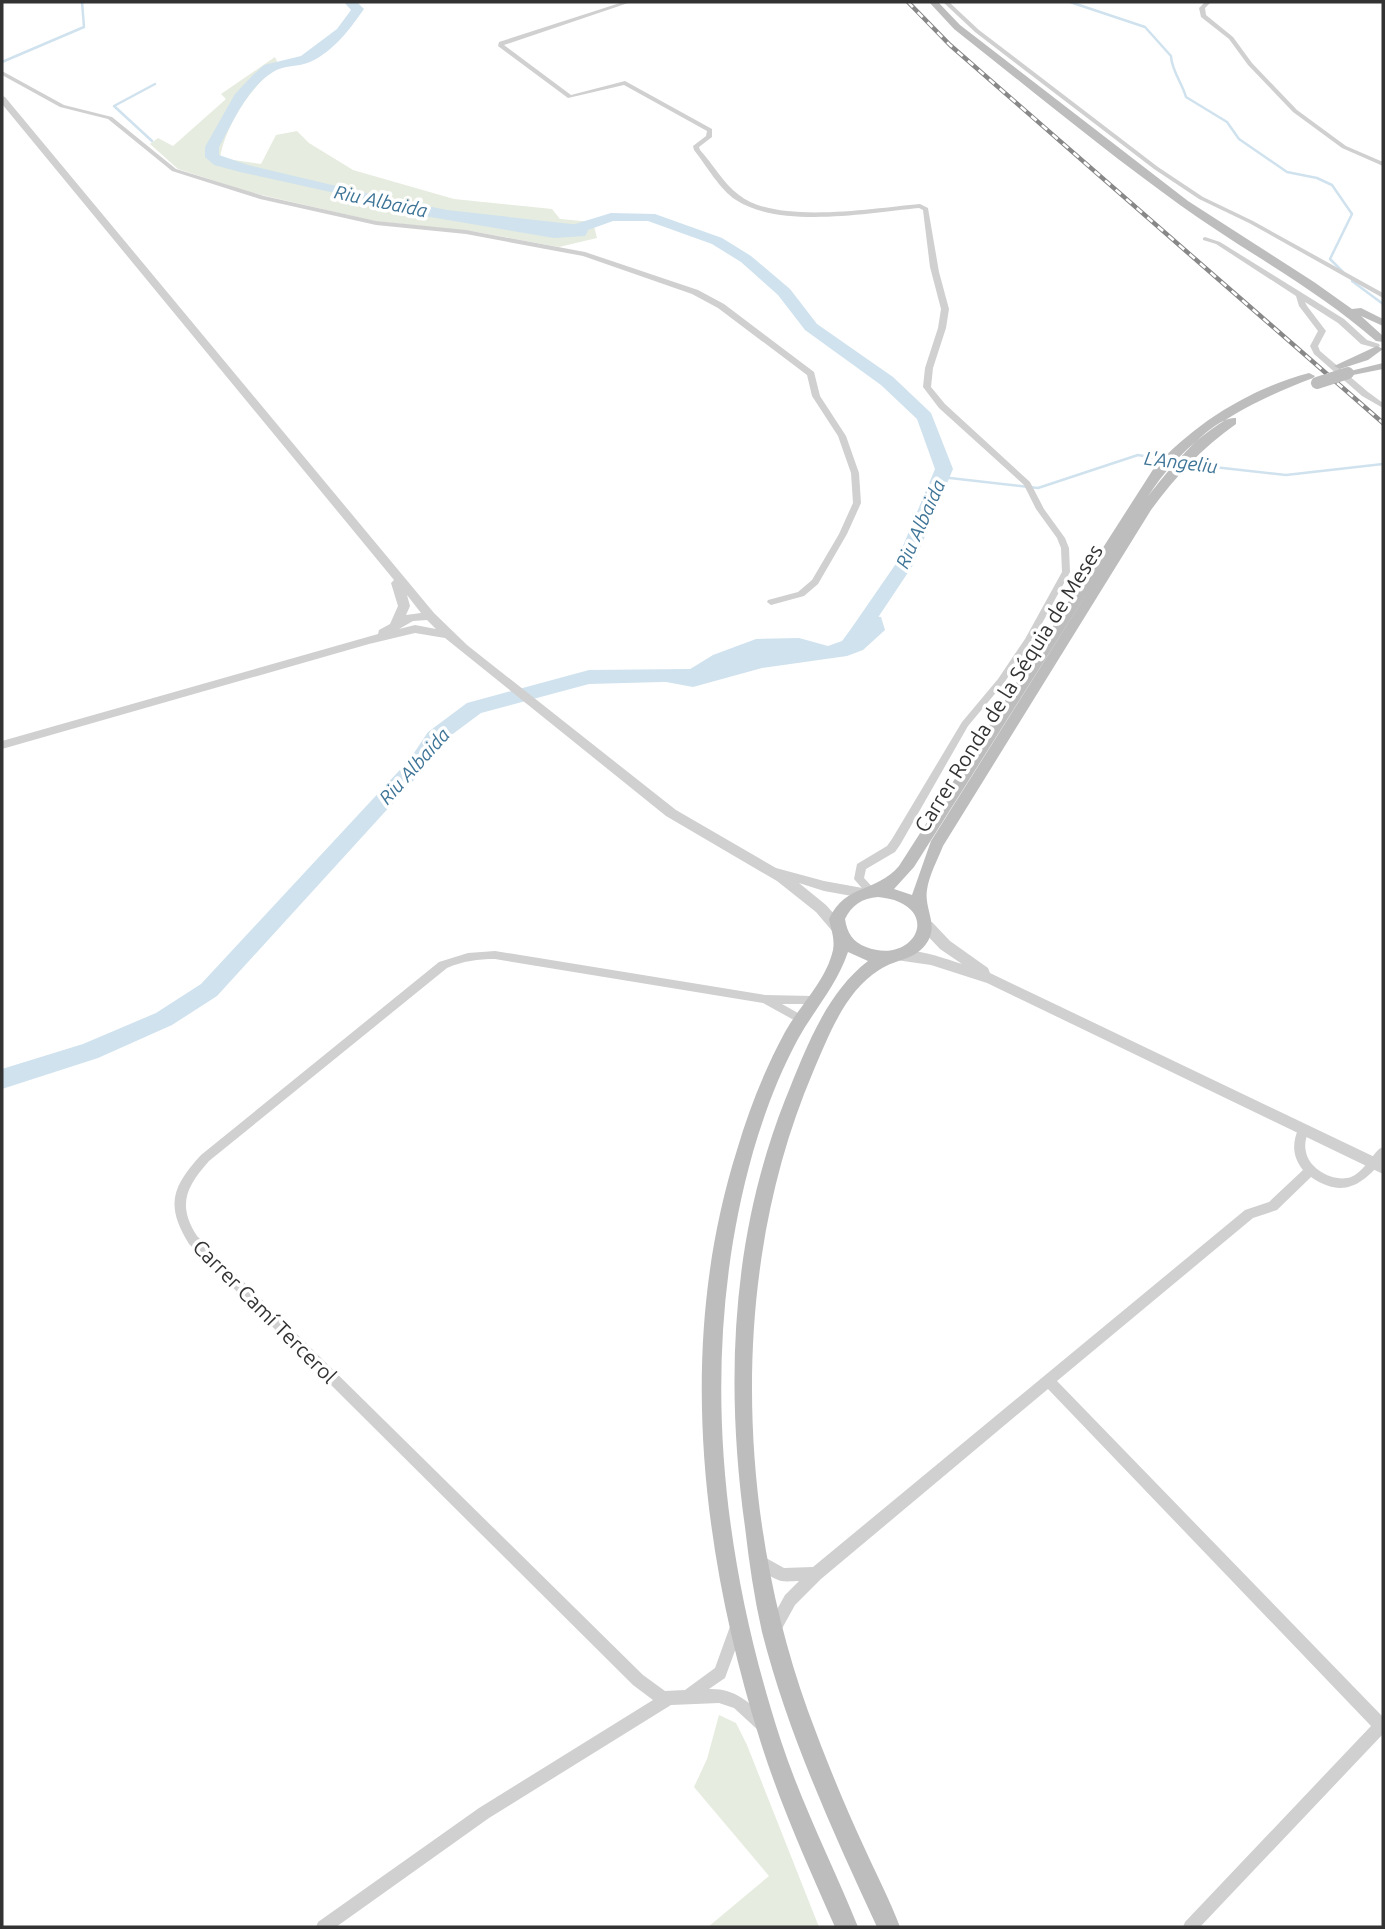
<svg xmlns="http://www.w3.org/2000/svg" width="1385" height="1929" viewBox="0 0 1385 1929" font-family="Ubuntu,sans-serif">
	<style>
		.green { fill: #e6ecdf }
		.water { fill: #cfe2ee }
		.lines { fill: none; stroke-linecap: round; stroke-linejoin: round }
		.stream { stroke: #cfe2ee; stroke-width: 2.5 }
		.river { fill: #cfe2ee; fill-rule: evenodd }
		.minor { fill: #d0d0d0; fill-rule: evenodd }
		.tertiary { fill: #d0d0d0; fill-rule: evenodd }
		.secondary { fill: #bdbdbd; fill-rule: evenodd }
		.rail-casing { stroke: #888; stroke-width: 4.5 }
		.rail { stroke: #fff; stroke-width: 2.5; stroke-dasharray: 7; stroke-linecap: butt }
		.secondary-bridge { stroke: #bdbdbd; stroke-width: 12 }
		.labels { text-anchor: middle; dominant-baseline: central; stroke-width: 7; stroke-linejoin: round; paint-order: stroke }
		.far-water-label { font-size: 19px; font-style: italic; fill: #3f7597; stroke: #fff }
		.street-label { font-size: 21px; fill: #333; stroke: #fff }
	</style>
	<rect width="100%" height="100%" fill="#fff"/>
	<g class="green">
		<path d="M 275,57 L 279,66 C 252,84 225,126 220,158 L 261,164 L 276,135 L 297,131 L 309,143 L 353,170 L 454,199 L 552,209 L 560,219 L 593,222 L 597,238 L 559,247 L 477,232 L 374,221 L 249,192 L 178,169 L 150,144 L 158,138 L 173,146 L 226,99 L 221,94 Z"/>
		<polygon points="719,1715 736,1723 747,1745 819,1927 708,1927 769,1876 694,1787 707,1759"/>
	</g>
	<g class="water">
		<polygon points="397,200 447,210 580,225 588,231 585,236 554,238 383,209"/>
		<polygon points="862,615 881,617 885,630 863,650 847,656 762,668 693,687 661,681 663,673 687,671 713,655 756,639 799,638 828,646 842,641"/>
	</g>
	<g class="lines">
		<g class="stream">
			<path d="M 1070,2 L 1145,27 L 1171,56 C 1171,69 1182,83 1186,97 L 1227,122 L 1239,139 L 1287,172 L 1317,178 L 1332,185 L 1352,214 L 1330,259 L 1343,272"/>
			<polyline points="2,62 84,27 82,2"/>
			<polyline points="152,141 114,106 155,84"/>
			<polyline points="1352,281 1383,304"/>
			<polyline points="1187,464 1286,475 1383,464"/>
			<polyline points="941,477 1038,488 1138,455 1166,460"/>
		</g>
		<g class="river">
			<path d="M 344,2 L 357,2 L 364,9 C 350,29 333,52 310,62 C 299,67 283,65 273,72 C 247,88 233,122 219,147 L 219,155 L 248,165 L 425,207 L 425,213 L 240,172 L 214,165 L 205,157 L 205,147 L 235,94 L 252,76 L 264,65 L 301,56 L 337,29 L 351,10 Z"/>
			<polygon points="611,213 655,214 722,238 751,256 790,289 817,324 893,377 931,413 953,469 913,565 861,643 854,645 844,639 895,565 935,469 917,419 881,385 805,330 778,295 741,262 712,244 648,221 613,221 574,235 554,235 546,230 549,227 572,225"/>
			<polygon points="691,669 698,671 701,676 698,681 589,684 481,713 442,742 424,769 217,996 172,1025 98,1058 2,1089 2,1069 83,1044 156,1013 201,984 410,759 428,732 467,703 589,670"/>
		</g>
		<g class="minor">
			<path d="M 623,2 L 631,2 L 504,45 L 571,95 L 625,81 L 712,129 L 712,137 L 699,147 L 700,150 C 713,164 723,183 739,195 C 776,225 874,208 920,204 L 928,208 L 939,272 L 949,309 L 946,328 L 933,368 L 931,387 L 945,404 L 1030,482 L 1044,509 L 1065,538 L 1069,548 L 1070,572 L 1033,640 L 1004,683 L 968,726 L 900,845 L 895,852 L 866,869 L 864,878 L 876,891 L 871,895 L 867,894 L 854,879 L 857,864 L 887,846 L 892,839 L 962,722 L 998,679 L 1025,639 L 1062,572 L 1061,548 L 1057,538 L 1036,509 L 1024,485 L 939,408 L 923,387 L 925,368 L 938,328 L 941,309 L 930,267 L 923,210 L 919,208 C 868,213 780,229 736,200 C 720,190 706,165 694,150 L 693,146 L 706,136 L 707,131 L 624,85 L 568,98 L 498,46 L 499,42 Z"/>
			<polygon points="943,2 949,2 979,30 1158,167 1203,197 1253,221 1383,293 1383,298 1249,223 1199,199 1154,169 975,32"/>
			<polygon points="1205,2 1211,2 1205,8 1206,15 1233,37 1252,63 1297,110 1346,146 1383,162 1383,166 1342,148 1293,112 1248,65 1229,39 1201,17 1199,8"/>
			<polygon points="2,71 64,105 112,117 176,169 264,196 376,221 466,230 585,252 698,290 724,304 814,372 820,396 846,436 859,473 861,503 847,534 818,584 804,596 771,605 767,602 768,600 798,592 812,580 839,534 853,503 851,473 838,436 812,396 807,375 718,308 692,294 583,256 466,234 376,225 260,199 172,171 108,119 60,107 2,75"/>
			<polygon points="1205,237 1220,242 1344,319 1367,340 1379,344 1380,346 1376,348 1361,344 1338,323 1305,302 1307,306 1326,331 1318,346 1320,351 1368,392 1383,403 1383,408 1362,396 1314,354 1310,346 1318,331 1299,306 1296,296 1216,244 1203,240 1203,238"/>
			<path d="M 495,951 L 765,995 L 813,996 L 817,997 L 818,1000 L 817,1003 L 813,1004 L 782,1004 L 805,1017 L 806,1020 L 805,1023 L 801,1024 L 763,1003 L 495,959 C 478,959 463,961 447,968 L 209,1161 C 186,1187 177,1205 197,1236 L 643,1675 L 665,1691 L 685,1690 L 715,1668 L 732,1621 L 737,1619 L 742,1621 L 744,1626 L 725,1678 L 709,1689 C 737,1688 750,1704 769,1721 L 771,1726 L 769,1731 L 764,1733 L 759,1731 L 734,1708 L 719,1703 L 671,1705 L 489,1818 L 336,1927 L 316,1927 L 318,1922 L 479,1808 L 653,1700 L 633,1685 L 189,1244 C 165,1205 172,1187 201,1155 L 439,962 L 468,953 Z"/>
			<path d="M 1303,1125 L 1307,1127 L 1309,1130 C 1306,1138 1304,1144 1306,1152 C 1309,1169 1334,1183 1351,1177 C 1362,1173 1371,1157 1379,1149 L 1383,1147 L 1383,1160 C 1362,1185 1343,1199 1311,1177 L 1277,1210 L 1253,1218 L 1057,1381 L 1383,1717 L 1383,1734 L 1200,1927 L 1183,1927 L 1185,1922 L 1371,1726 L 1048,1389 L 821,1579 L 795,1605 L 779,1634 L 774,1636 L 769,1634 L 767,1629 L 769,1624 L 785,1595 L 799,1581 C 794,1581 787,1582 781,1581 C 772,1578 757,1569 752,1561 L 754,1556 L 759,1554 L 784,1568 L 813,1567 L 1245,1210 L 1269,1202 L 1303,1170 C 1292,1156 1292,1143 1299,1127 Z"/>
		</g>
		<g class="tertiary">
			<path d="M 2,96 L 5,97 L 434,613 L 467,645 L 676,810 L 776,868 L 824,881 L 868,889 L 870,893 L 863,898 L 824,891 L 799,883 L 826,905 L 843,924 L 845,928 L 843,932 L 833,932 L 816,912 L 777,881 L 666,816 L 445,638 L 415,633 L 369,644 L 2,749 L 2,741 L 378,634 L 379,630 L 390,624 L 398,606 L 391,583 L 394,580 L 2,104 ZM 407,595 L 421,613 L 406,615 L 410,606 ZM 427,620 L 436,629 L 415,625 L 399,629 L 413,621 Z"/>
			<path d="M 927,921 L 932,922 L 950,941 L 988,968 L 990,973 L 1383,1161 L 1383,1174 L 987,983 L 931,965 L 896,960 L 894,956 L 896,952 C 917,947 942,958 962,964 L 940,949 L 922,930 L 920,926 L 922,922 Z"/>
		</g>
		<g class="secondary">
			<path d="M 929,2 L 938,2 L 960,25 L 1188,201 L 1314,282 L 1352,309 L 1361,308 L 1383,319 L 1383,326 L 1361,316 L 1383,336 L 1383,342 L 1376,341 C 1316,288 1245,252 1180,205 C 1102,149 1029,88 954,29 Z"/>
			<polygon points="1377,346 1383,349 1368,360 1340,369 1334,366"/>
			<polygon points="1383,363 1383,369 1348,376 1342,373"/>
			<path d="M 1309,373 L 1315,376 L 1313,378 C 1243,405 1188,434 1147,498 C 1161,479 1212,415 1236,418 L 1236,424 C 1202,448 1176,476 1151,510 L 943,846 C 938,859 929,875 927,890 C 924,908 938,924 928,941 C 916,961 897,958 879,970 C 845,991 828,1037 813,1072 C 729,1269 736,1511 808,1711 C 825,1757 843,1802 864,1847 C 876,1874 890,1900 900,1927 L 877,1927 C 833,1832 788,1734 762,1632 C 754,1597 749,1562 745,1527 C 725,1383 731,1237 785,1100 C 805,1051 825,994 868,961 L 848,952 C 837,985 814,1010 798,1039 C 779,1074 764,1114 753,1152 C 698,1347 719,1551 781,1741 C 802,1805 833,1865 858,1927 L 835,1927 C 808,1866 780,1804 760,1740 C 701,1551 676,1343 737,1150 C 749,1109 765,1069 785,1032 C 800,1005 826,981 833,950 C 835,938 831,930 829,919 C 846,883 876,893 899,866 L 1154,468 C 1195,423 1249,389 1309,373 ZM 1094,582 L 931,841 L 912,895 L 894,889 L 914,867 ZM 878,897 C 885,898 893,899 899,902 C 938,919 909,964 866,947 C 853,942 847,933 845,919 C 852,905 862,898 878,897 Z"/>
		</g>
		<defs>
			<polyline id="rail" points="908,2 950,45 1383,423"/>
		</defs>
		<use href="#rail" class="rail-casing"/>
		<use href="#rail" class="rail"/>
		<polyline class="secondary-bridge" points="1317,383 1348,373"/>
	</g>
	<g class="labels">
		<g class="far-water-label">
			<text transform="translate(381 201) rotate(12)">Riu Albaida</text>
			<text transform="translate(1181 462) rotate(7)">L'Angeliu</text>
			<text transform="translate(920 524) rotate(-66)">Riu Albaida</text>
			<text transform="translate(414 766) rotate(-48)">Riu Albaida</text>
		</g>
		<g class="street-label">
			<text transform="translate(1008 688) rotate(-58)">Carrer Ronda de la Séquia de Meses</text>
			<text transform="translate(265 1311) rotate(45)">Carrer Camí Tercerol</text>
		</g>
	</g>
	<rect width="1385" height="1929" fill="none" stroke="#333333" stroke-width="7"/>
</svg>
